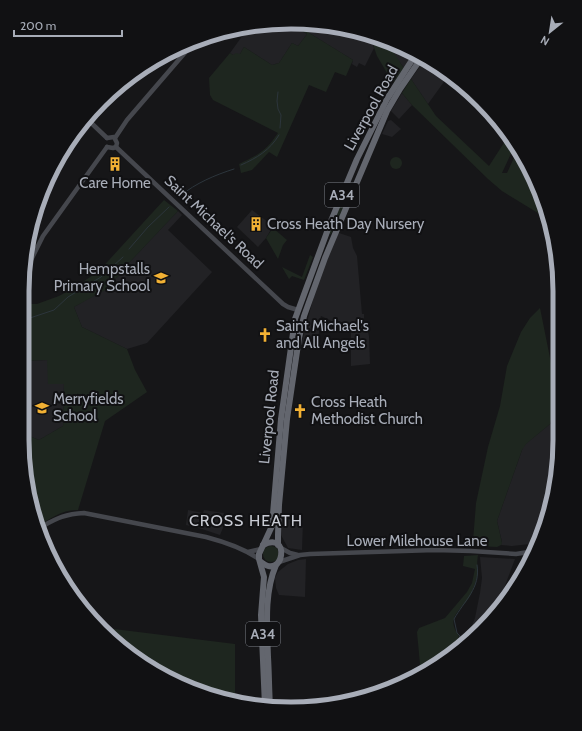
<svg xmlns="http://www.w3.org/2000/svg" width="582" height="731" viewBox="0 0 582 731" font-family="Cabin,sans-serif">
	<style>
		.built { fill: #222225 }
		.green { fill: #1e261f }
		.lines { fill: none; stroke-linecap: round; stroke-linejoin: round }
		.stream { stroke: #2c353c; stroke-width: 1 }
		.secondary { stroke: #45474d; stroke-width: 4.5 }
		.highway { stroke: #63666e; stroke-width: 6 }
		.labels { text-anchor: middle; dominant-baseline: central; stroke-width: 4; stroke-linejoin: round; paint-order: stroke }
		.shield { fill: #111113; stroke: #7b7e86; stroke-width: 1 }
		.shield-label { font-size: 14px; font-weight: bold; fill: #a8adb8 }
		.street-label { font-size: 15px; fill: #a8adb8; stroke: #111113 }
		.poi-label { font-size: 15px; fill: #a8adb8; stroke: #111113; text-anchor: start }
		.neighbourhood-label { font-size: 16px; letter-spacing: 1px; fill: #c9ccd4; stroke: #111113 }
		.rim { fill: none; stroke: #a8adb8; stroke-width: 5 }
	</style>
	<rect width="100%" height="100%" fill="#161618"/>
	<g class="built">
		<polygon points="289,23 307,34 298,46 292,43 279,63 272,65 244,47 240,54 233,55 230,53 248,28 247,26 256,24"/>
		<polygon points="293,23 309,23 361,31 369,34 374,48 365,66 359,63 357,67 352,64 353,60"/>
		<polygon points="384,40 414,52 404,68 398,60"/>
		<polygon points="426,60 431,63 428,67 446,79 428,104 411,79 421,65"/>
		<polygon points="402,93 412,105 399,119 391,111"/>
		<polygon points="391,120 401,129 392,137 382,134 388,121"/>
		<polygon points="252,210 273,226 266,238 258,247 237,227"/>
		<polygon points="178,211 182,215 168,230 212,272 147,343 127,349 82,327 74,307 107,288 111,282 121,274 126,266"/>
		<polygon points="339,233 351,237 353,248 357,256 362,314 364,314 364,321 366,324 369,336 370,364 351,366 351,330 321,316 318,326 320,327 316,348 301,345 316,288 337,234"/>
		<polygon points="47,360 64,383 63,426 39,440 22,433 22,361"/>
		<polygon points="550,424 556,425 555,492 539,543 512,546 501,545 502,542 497,521 522,450 523,446"/>
		<polygon points="188,510 203,513 204,510 224,513 223,517 227,518 220,535 202,529 186,525"/>
		<polygon points="281,519 303,520 302,550 288,548 281,535"/>
		<polygon points="480,557 515,559 500,599 499,609 464,645 475,618 480,593 482,578"/>
		<polygon points="306,559 305,597 279,595 276,588 275,578 278,572 288,564 298,560"/>
	</g>
	<g class="green">
		<path d="M 289,23 L 293,23 L 353,60 L 346,76 L 335,72 L 326,92 L 309,85 L 277,157 L 269,152 L 252,170 L 241,173 L 239,164 C 258,155 266,151 278,133 L 213,100 L 210,95 L 209,78 L 230,53 L 233,55 L 236,53 L 240,54 L 244,47 L 272,65 L 279,63 L 292,43 L 298,46 L 307,34 Z"/>
		<path d="M 370,36 C 385,33 396,57 404,68 L 393,83 L 377,56 Z"/>
		<polygon points="411,79 436,116 489,166 509,135 515,145 502,173 507,173 518,149 524,157 551,221 502,191 488,179 412,105 402,93"/>
		<circle cx="396" cy="163" r="6"/>
		<polygon points="345,194 349,196 331,234 329,234"/>
		<path d="M 164,200 L 178,211 L 126,266 L 121,274 L 111,282 L 107,289 L 74,307 L 82,327 L 127,349 L 135,370 L 147,392 L 105,421 L 78,510 C 63,509 50,519 38,526 L 31,509 L 22,433 L 39,440 L 63,426 L 64,384 L 48,384 L 47,360 L 22,361 L 22,304 L 37,304 L 59,296 L 74,288 L 99,271 Z"/>
		<polygon points="273,228 287,240 283,245 278,259 266,238"/>
		<polygon points="310,255 313,257 304,280 292,276 289,279 282,267 302,277"/>
		<polygon points="540,308 552,368 557,365 557,373 553,375 555,391 555,406 550,424 526,444 522,450 497,521 502,543 501,545 497,547 476,546 473,541 476,503 488,447 500,406 507,366 521,332 530,318"/>
		<circle cx="271" cy="554" r="8"/>
		<path d="M 478,555 C 477,561 477,564 478,570 C 478,577 474,586 472,592 C 466,609 443,614 459,636 L 455,652 L 421,675 L 417,632 L 419,628 L 445,618 L 467,592 L 472,583 L 475,569 L 463,566 L 464,556 Z"/>
		<polygon points="98,627 235,644 235,702 221,700 156,673 101,630"/>
	</g>
	<g class="lines">
		<g class="stream">
			<polyline points="278,92 277,101 278,109 281,115 280,128"/>
			<path d="M 241,165 C 257,158 270,150 279,135"/>
			<path d="M 180,196 C 196,183 215,175 234,169"/>
			<polyline points="129,249 148,227 169,207"/>
			<polyline points="30,318 54,310 68,297 101,277 123,257"/>
			<path d="M 456,651 L 460,636 L 457,633 L 454,619 C 464,601 481,588 477,565"/>
		</g>
		<g class="secondary">
			<polyline points="86,118 107,138"/>
			<polyline points="115,138 127,120 195,41"/>
			<polyline points="107,147 113,148 116,147 117,143 114,137 107,138"/>
			<polyline points="116,147 283,304 288,307 298,310"/>
			<polyline points="23,276 43,236 107,147"/>
			<path d="M 39,528 C 56,519 64,514 84,513 L 206,537 C 225,542 243,548 259,559"/>
			<polyline points="281,548 290,553 298,555"/>
			<polyline points="248,552 261,549"/>
			<polyline points="279,562 300,555 310,554 435,550 471,551 516,554 535,551"/>
		</g>
		<g class="highway">
			<polyline points="278,545 278,535 279,505 287,419 299,338 304,316 325,258 387,111 400,89 422,57"/>
			<path d="M 261,562 C 284,581 291,530 263,545"/>
			<polyline points="265,706 261,615 264,577 259,559 259,554 272,526 281,419 295,319 331,221 357,159 387,99 416,54"/>
			<path d="M 270,706 C 269,690 269,673 268,657 C 267,626 264,593 276,565"/>
		</g>
	</g>
	<defs>
		<symbol id="building-bare" viewBox="-9 -9 18 18"><path d="M-4-6H4V6H1V3H-1V6H-4ZM-2.5-4.3h1.7v1.8h-1.7ZM.8-4.3h1.7v1.8H.8ZM-2.5-1h1.7V.8h-1.7ZM.8-1h1.7V.8H.8Z" fill="#f2b134" stroke="#111113" stroke-width="2.5" paint-order="stroke"/></symbol>
		<symbol id="school-bare" viewBox="-9 -9 18 18"><path d="M0-5L7-2L0 1L-7-2ZM-4 1L0 2.5L4 1V4Q0 6-4 4Z" fill="#f2b134" stroke="#111113" stroke-width="2.5" paint-order="stroke"/></symbol>
		<symbol id="church-bare" viewBox="-9 -9 18 18"><path d="M-1.2-6h2.4v3.5h3.3v2.4h-3.3V6h-2.4V-.1h-3.3v-2.4h3.3Z" fill="#f2b134" stroke="#111113" stroke-width="2.5" paint-order="stroke"/></symbol>
	</defs>
	<g fill-rule="evenodd">
		<use href="#building-bare" x="105" y="154" width="20" height="20"/>
		<use href="#building-bare" x="246" y="214" width="20" height="20"/>
		<use href="#school-bare" x="151" y="268" width="20" height="20"/>
		<use href="#church-bare" x="255" y="325" width="20" height="20"/>
		<use href="#school-bare" x="32" y="398" width="20" height="20"/>
		<use href="#church-bare" x="290" y="401" width="20" height="20"/>
	</g>
	<g class="labels">
		<g class="shield">
			<rect x="325" y="183" width="34" height="24" rx="3"/>
			<rect x="246" y="622" width="34" height="24" rx="3"/>
		</g>
		<g class="shield-label">
			<text x="342" y="195">A34</text>
			<text x="263" y="634">A34</text>
		</g>
		<g class="street-label">
			<text transform="translate(371 108) rotate(-61)">Liverpool Road</text>
			<text transform="translate(214 222) rotate(43)">Saint Michael's Road</text>
			<text transform="translate(269 417) rotate(-84)">Liverpool Road</text>
			<text x="417" y="541">Lower Milehouse Lane</text>
		</g>
		<g class="poi-label">
			<text x="115" y="183" text-anchor="middle">Care Home</text>
			<text x="267" y="224">Cross Heath Day Nursery</text>
			<text x="150" y="269" text-anchor="end">Hempstalls<tspan x="150" dy="17">Primary School</tspan></text>
			<text x="276" y="326">Saint Michael's<tspan x="276" dy="17">and All Angels</tspan></text>
			<text x="53" y="399">Merryfields<tspan x="53" dy="17">School</tspan></text>
			<text x="311" y="402">Cross Heath<tspan x="311" dy="17">Methodist Church</tspan></text>
		</g>
		<g class="neighbourhood-label">
			<text x="246" y="520">CROSS HEATH</text>
		</g>
	</g>
	<path d="M0 0H582V731H0ZM291 29H291A262 262 0 0 1 553 291V440A262 262 0 0 1 291 702H291A262 262 0 0 1 29 440V291A262 262 0 0 1 291 29Z" fill="#111113" fill-rule="evenodd"/>
	<path class="rim" d="M291 29H291A262 262 0 0 1 553 291V440A262 262 0 0 1 291 702H291A262 262 0 0 1 29 440V291A262 262 0 0 1 291 29Z"/>
	<g transform="translate(550 32) rotate(210)" stroke="#111113" stroke-width="3" paint-order="stroke">
	<path d="M0-3L7 15L0 10L-7 15Z" fill="#a8adb8"/>
	<text y="-6" font-size="11" font-weight="bold" text-anchor="middle" fill="#a8adb8">N</text>
	</g>
	<path d="M14 30v6h108v-6" fill="none" stroke="#a8adb8" stroke-width="2"/>
	<text x="20" y="30" font-size="12" fill="#a8adb8" stroke="#111113" stroke-width="3" paint-order="stroke">200 m</text>
</svg>
